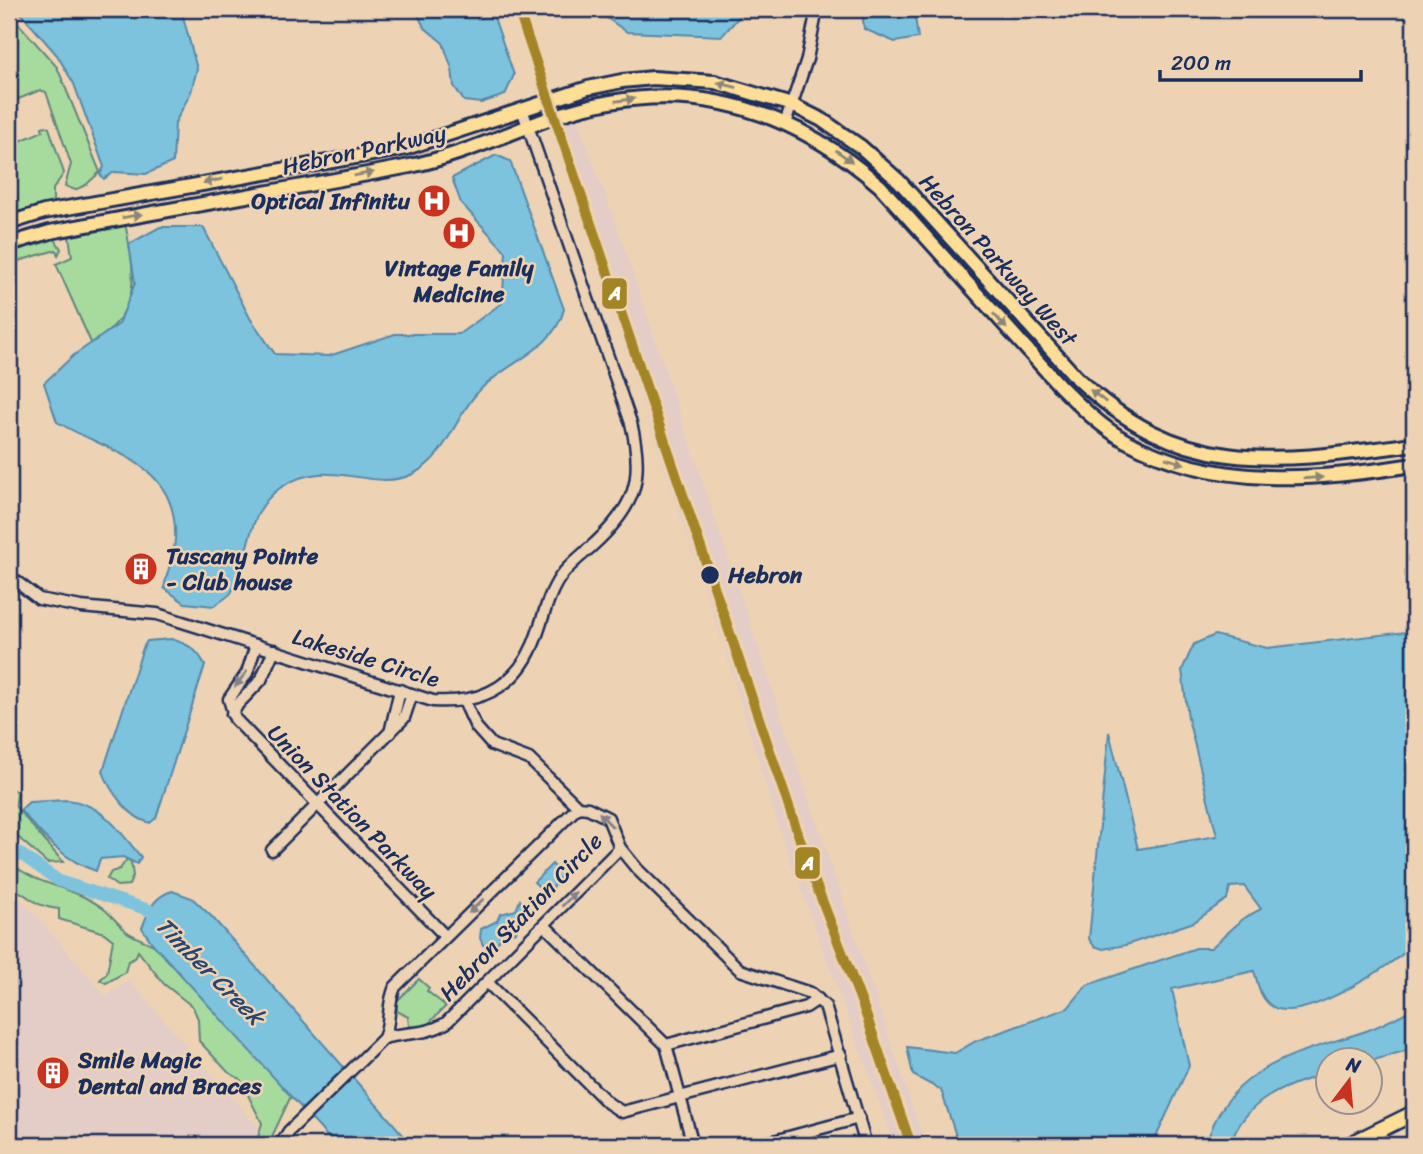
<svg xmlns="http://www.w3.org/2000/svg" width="1423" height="1154" viewBox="0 0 1423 1154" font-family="Sriracha,sans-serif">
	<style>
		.built { fill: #e3cdc6 }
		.green { fill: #a7db9d; stroke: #61857e; stroke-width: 2 }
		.water { fill: #7dc3dd; stroke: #5688aa; stroke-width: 2 }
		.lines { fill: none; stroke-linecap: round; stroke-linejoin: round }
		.river { stroke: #7dc3dd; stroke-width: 12 }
		.minor-casing { stroke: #1b2f5e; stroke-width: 15 }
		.major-casing { stroke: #1b2f5e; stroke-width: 18 }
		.highway-casing { stroke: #1b2f5e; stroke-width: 19 }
		.minor { stroke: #edd3b4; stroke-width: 10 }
		.major { stroke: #fedd96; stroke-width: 12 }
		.highway { stroke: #fedd96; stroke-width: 14 }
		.rail-1-casing { stroke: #edd3b4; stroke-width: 16 }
		.rail-1 { stroke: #a48526; stroke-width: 10 }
		.oneway { fill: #8c867a }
		.oneway2 { fill: #848189 }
		.stop-dot { fill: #1b2f5e; stroke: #edd3b4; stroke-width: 2.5 }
		.labels { text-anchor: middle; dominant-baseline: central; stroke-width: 5; stroke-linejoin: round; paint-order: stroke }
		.street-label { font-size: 23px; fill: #1b2f5e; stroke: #edd3b4 }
		.poi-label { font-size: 23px; font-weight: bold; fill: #1b2f5e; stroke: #edd3b4; text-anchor: start }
		.stop-label { font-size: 23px; font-weight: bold; fill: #1b2f5e; stroke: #edd3b4; text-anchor: start }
		.water-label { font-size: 24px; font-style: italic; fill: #2a4571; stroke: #edd3b4 }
		.line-badge { stroke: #edd3b4; stroke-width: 2.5 }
		.badge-label { font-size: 19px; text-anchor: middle; font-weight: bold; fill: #fff }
	</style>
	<rect width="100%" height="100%" fill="#edd3b4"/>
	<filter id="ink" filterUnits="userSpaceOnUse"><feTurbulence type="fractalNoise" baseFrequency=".0143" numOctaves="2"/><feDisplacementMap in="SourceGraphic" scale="14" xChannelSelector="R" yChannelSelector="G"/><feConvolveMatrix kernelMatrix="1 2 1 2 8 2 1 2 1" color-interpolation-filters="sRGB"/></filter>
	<g filter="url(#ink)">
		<g class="built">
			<polygon points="576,116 619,232 925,1145 895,1145 779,829 726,653 550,127"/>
			<polygon points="9,885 107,997 128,979 263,1133 259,1145 9,1145"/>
		</g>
		<g class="green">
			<polygon points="9,13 57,67 100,172 86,185 75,190 65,186 71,164 46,92 40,90 9,103"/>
			<polygon points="46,126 49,128 64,173 53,189 53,202 9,216 9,146 43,131 42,127"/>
			<path d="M 125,223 C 136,277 142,309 92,345 L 56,264 L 72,257 L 69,235 Z"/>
			<polygon points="53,236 61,249 58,255 56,250 15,262 16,268 9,271 9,250"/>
			<polygon points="9,787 18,793 15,806 63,862 47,863 9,829"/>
			<polygon points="127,859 131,862 133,876 129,885 117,886 107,879 111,872 120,869"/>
			<path d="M 9,862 C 38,885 59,884 88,899 C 109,910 110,916 125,930 C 130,936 154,944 163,950 L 292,1094 L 268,1145 L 256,1145 L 262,1123 L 240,1079 L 228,1072 L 199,1041 L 198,1019 L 193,1007 L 164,984 L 138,951 L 135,958 L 128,961 L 125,972 L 106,983 L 100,980 L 107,973 L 113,940 L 104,933 L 59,919 L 59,909 C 30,906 31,894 9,887 Z"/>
			<polygon points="419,979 429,988 427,991 446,1006 424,1028 409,1026 408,1017 397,1011 397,1001"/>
		</g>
		<g class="water">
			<polygon points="17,9 181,9 197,69 191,92 175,123 173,162 146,174 114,172 104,179 100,174 104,167 74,84 57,55"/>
			<polygon points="415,9 491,9 514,75 505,95 481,103 464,101 454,86 452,69 443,43 424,27"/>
			<polygon points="594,9 746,9 722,36 627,32"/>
			<polygon points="862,9 914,9 918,38 895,42 864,29"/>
			<path d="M 496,155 L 510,161 L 564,309 C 554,351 505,362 478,392 C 454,418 447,457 413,474 C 371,494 328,454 280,488 C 244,513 250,562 231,593 C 227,598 219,602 214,606 L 185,603 L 164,588 C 167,572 174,555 175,540 C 179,462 109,453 57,422 L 44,383 L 74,355 L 119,324 L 135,283 L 129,244 L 160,227 L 203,227 L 250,318 L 275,354 L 329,356 L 395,334 L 459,334 L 502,303 L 506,252 L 461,203 L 452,178 Z"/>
			<path d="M 1414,631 L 1414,945 C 1391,965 1299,1028 1270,1005 C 1259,996 1258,983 1254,971 L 1172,989 L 1189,1066 L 1157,1135 L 1155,1145 L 959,1145 L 941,1090 L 913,1075 L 907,1047 L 955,1053 L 976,1041 L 1068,1008 L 1087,985 L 1196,948 L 1211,948 L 1244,918 L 1261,909 L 1244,886 L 1230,887 L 1227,899 L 1194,922 L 1126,945 L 1103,949 L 1094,946 L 1089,939 L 1109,732 L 1138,849 L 1217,836 L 1188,718 L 1182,670 L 1194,644 L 1215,635 L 1267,648 Z"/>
			<path d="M 171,639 C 188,644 197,649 205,665 L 156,818 L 150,823 C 129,818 109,790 103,771 L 143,648 L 147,641 Z"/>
			<path d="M 68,800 C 105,805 118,830 141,857 L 137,864 L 123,857 L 100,859 L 96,871 C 63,860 43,836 20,810 L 29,802 Z"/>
			<polygon points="552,864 562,875 551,890 544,892 534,882"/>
			<path d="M 172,891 L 192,898 L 212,917 L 412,1145 L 335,1145 L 152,943 L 142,928 C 149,910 153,897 172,891 Z"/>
			<polygon points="520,900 528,915 518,919 516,932 503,934 495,947 483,945 480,938 481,929 497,921 500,914 516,910"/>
			<path d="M 1414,1008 L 1414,1048 L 1371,1061 L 1328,1060 L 1328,1073 C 1286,1085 1245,1099 1230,1145 L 1206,1145 C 1227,1068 1294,1054 1360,1033 C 1379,1027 1397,1017 1414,1008 Z"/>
		</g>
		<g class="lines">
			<polyline class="river" points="9,846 59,881 149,910 160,921"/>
			<defs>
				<g id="minor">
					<polyline points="786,121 807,59 817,9"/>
					<path d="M 9,576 L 39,599 L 81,607 L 157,614 L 433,701 C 478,704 514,689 533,645 C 543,622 546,597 561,576 C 569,565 582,555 592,546 C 635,507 645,480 631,423 L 522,109"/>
					<polyline points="256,645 247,673 229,699 235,719 445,936"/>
					<polyline points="464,701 476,727 492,745 529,759 578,807"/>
					<polyline points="232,714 238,704 261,680 274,650"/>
					<polyline points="390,733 400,690"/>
					<polyline points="272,850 404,718 412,694"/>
					<polyline points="544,925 666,1045 693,1145"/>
					<polyline points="487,982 608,1103 622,1112 841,1055"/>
					<path d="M 384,1038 C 409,1031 424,1036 446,1023 L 620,848"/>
					<polyline points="666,1045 806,1007 818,999"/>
					<path d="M 280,1145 L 289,1131 L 384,1038 C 391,1021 387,1004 395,987 L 578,807 L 588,808 L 608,818 L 620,848 L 637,869 L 740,970 L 810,993 L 825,1006 L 866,1145"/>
					<polyline points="759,1145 859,1118"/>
				</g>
				<g id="major">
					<path d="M 9,223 L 44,212 L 406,148 L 588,88 L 622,81 L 653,78 L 715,82 L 792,105 L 822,120 L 861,147 L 899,181 L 1076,377 C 1182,480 1281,462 1414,444"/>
					<path d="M 9,244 L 50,232 C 170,209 291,189 410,166 C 460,156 508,133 556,116 C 677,75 785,103 880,186 L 1060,386 C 1080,406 1101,427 1126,441 C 1217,490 1316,480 1414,465"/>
				</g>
				<polyline id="highway" points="1349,1145 1414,1113"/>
			</defs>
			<use href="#minor" class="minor-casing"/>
			<use href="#major" class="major-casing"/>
			<use href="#highway" class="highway-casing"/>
			<use href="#minor" class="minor"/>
			<use href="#major" class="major"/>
			<use href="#highway" class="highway"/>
			<defs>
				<polyline id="rail-1" points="518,9 811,872 863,1006 911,1145"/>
			</defs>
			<use href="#rail-1" class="rail-1-casing"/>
			<use href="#rail-1" class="rail-1"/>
		</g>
		<defs><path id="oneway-solid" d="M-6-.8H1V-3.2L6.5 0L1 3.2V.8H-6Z" transform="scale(1.75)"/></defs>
		<g class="oneway">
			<use href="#oneway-solid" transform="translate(727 85) rotate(-166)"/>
			<use href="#oneway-solid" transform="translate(625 100) rotate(-8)"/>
			<use href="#oneway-solid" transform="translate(844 156) rotate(36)"/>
			<use href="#oneway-solid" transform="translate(364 174) rotate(-10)"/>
			<use href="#oneway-solid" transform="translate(213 181) rotate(169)"/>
			<use href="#oneway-solid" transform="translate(132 216) rotate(-10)"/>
			<use href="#oneway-solid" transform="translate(1000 321) rotate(48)"/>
			<use href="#oneway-solid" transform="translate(1098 396) rotate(-142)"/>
			<use href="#oneway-solid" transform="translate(1175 461) rotate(17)"/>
			<use href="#oneway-solid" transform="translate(1313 478) rotate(-4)"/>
		</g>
		<g class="oneway2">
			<use href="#oneway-solid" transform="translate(241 679) rotate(127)"/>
			<use href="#oneway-solid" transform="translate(606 820) rotate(-133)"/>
			<use href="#oneway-solid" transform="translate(569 899) rotate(-45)"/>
			<use href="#oneway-solid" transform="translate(476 906) rotate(136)"/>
		</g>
	</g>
	<defs>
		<symbol id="hospital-disc" viewBox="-11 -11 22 22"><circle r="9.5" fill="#c8321e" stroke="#edd3b4"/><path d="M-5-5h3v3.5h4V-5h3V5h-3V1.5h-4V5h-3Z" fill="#fff"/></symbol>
		<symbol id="building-disc" viewBox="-11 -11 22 22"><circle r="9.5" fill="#c8321e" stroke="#edd3b4"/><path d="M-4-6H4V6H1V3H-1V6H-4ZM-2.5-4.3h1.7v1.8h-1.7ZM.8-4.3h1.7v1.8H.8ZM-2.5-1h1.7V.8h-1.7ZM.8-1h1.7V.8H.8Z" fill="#fff"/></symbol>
	</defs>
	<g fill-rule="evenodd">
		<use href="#hospital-disc" x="415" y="182" width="38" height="38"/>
		<use href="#hospital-disc" x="440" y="214" width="38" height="38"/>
		<use href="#building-disc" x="122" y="550" width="38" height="38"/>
		<use href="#building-disc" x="34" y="1054" width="38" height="38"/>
	</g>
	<circle class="stop-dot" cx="710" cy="575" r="10"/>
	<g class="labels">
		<g class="street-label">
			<text transform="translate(364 150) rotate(-12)">Hebron Parkway</text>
			<text transform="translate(998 260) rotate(48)">Hebron Parkway West</text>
			<text transform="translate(366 658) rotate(17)">Lakeside Circle</text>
			<text transform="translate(352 812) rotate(46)">Union Station Parkway</text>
			<text transform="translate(521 917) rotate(-46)">Hebron Station Circle</text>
		</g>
		<g class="poi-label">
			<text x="410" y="201" text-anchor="end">Optical Infinitu</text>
			<text x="459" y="268" text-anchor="middle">Vintage Family<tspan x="459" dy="26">Medicine</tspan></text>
			<text x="166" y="556">Tuscany Pointe<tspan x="166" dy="26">- Club house</tspan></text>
			<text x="78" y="1060">Smile Magic<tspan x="78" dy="26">Dental and Braces</tspan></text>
		</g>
		<g class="stop-label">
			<text x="728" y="575">Hebron</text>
		</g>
		<g class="water-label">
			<text transform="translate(210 971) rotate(45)">Timber Creek</text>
		</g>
	</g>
	<g class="line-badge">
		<rect x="601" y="277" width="27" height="33" rx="7" fill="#a48526"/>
		<rect x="794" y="846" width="27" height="34" rx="7" fill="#a48526"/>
	</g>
	<g class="badge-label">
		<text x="615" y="300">A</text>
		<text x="808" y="870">A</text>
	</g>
	<rect width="1423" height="1154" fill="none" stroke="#edd3b4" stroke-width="35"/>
	<rect x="18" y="18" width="1388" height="1119" fill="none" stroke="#1b2f5e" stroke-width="2.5" filter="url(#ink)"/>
	<g transform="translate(1349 1081) rotate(16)"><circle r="33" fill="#edd3b4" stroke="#999192" stroke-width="2"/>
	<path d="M0-5L12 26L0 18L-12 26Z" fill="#c8321e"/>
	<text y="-10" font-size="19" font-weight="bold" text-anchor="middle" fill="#1b2f5e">N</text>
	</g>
	<path d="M1160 70v10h201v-10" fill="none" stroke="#1b2f5e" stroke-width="3.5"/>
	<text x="1171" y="70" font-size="21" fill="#1b2f5e" stroke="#edd3b4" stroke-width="5" paint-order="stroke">200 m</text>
</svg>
